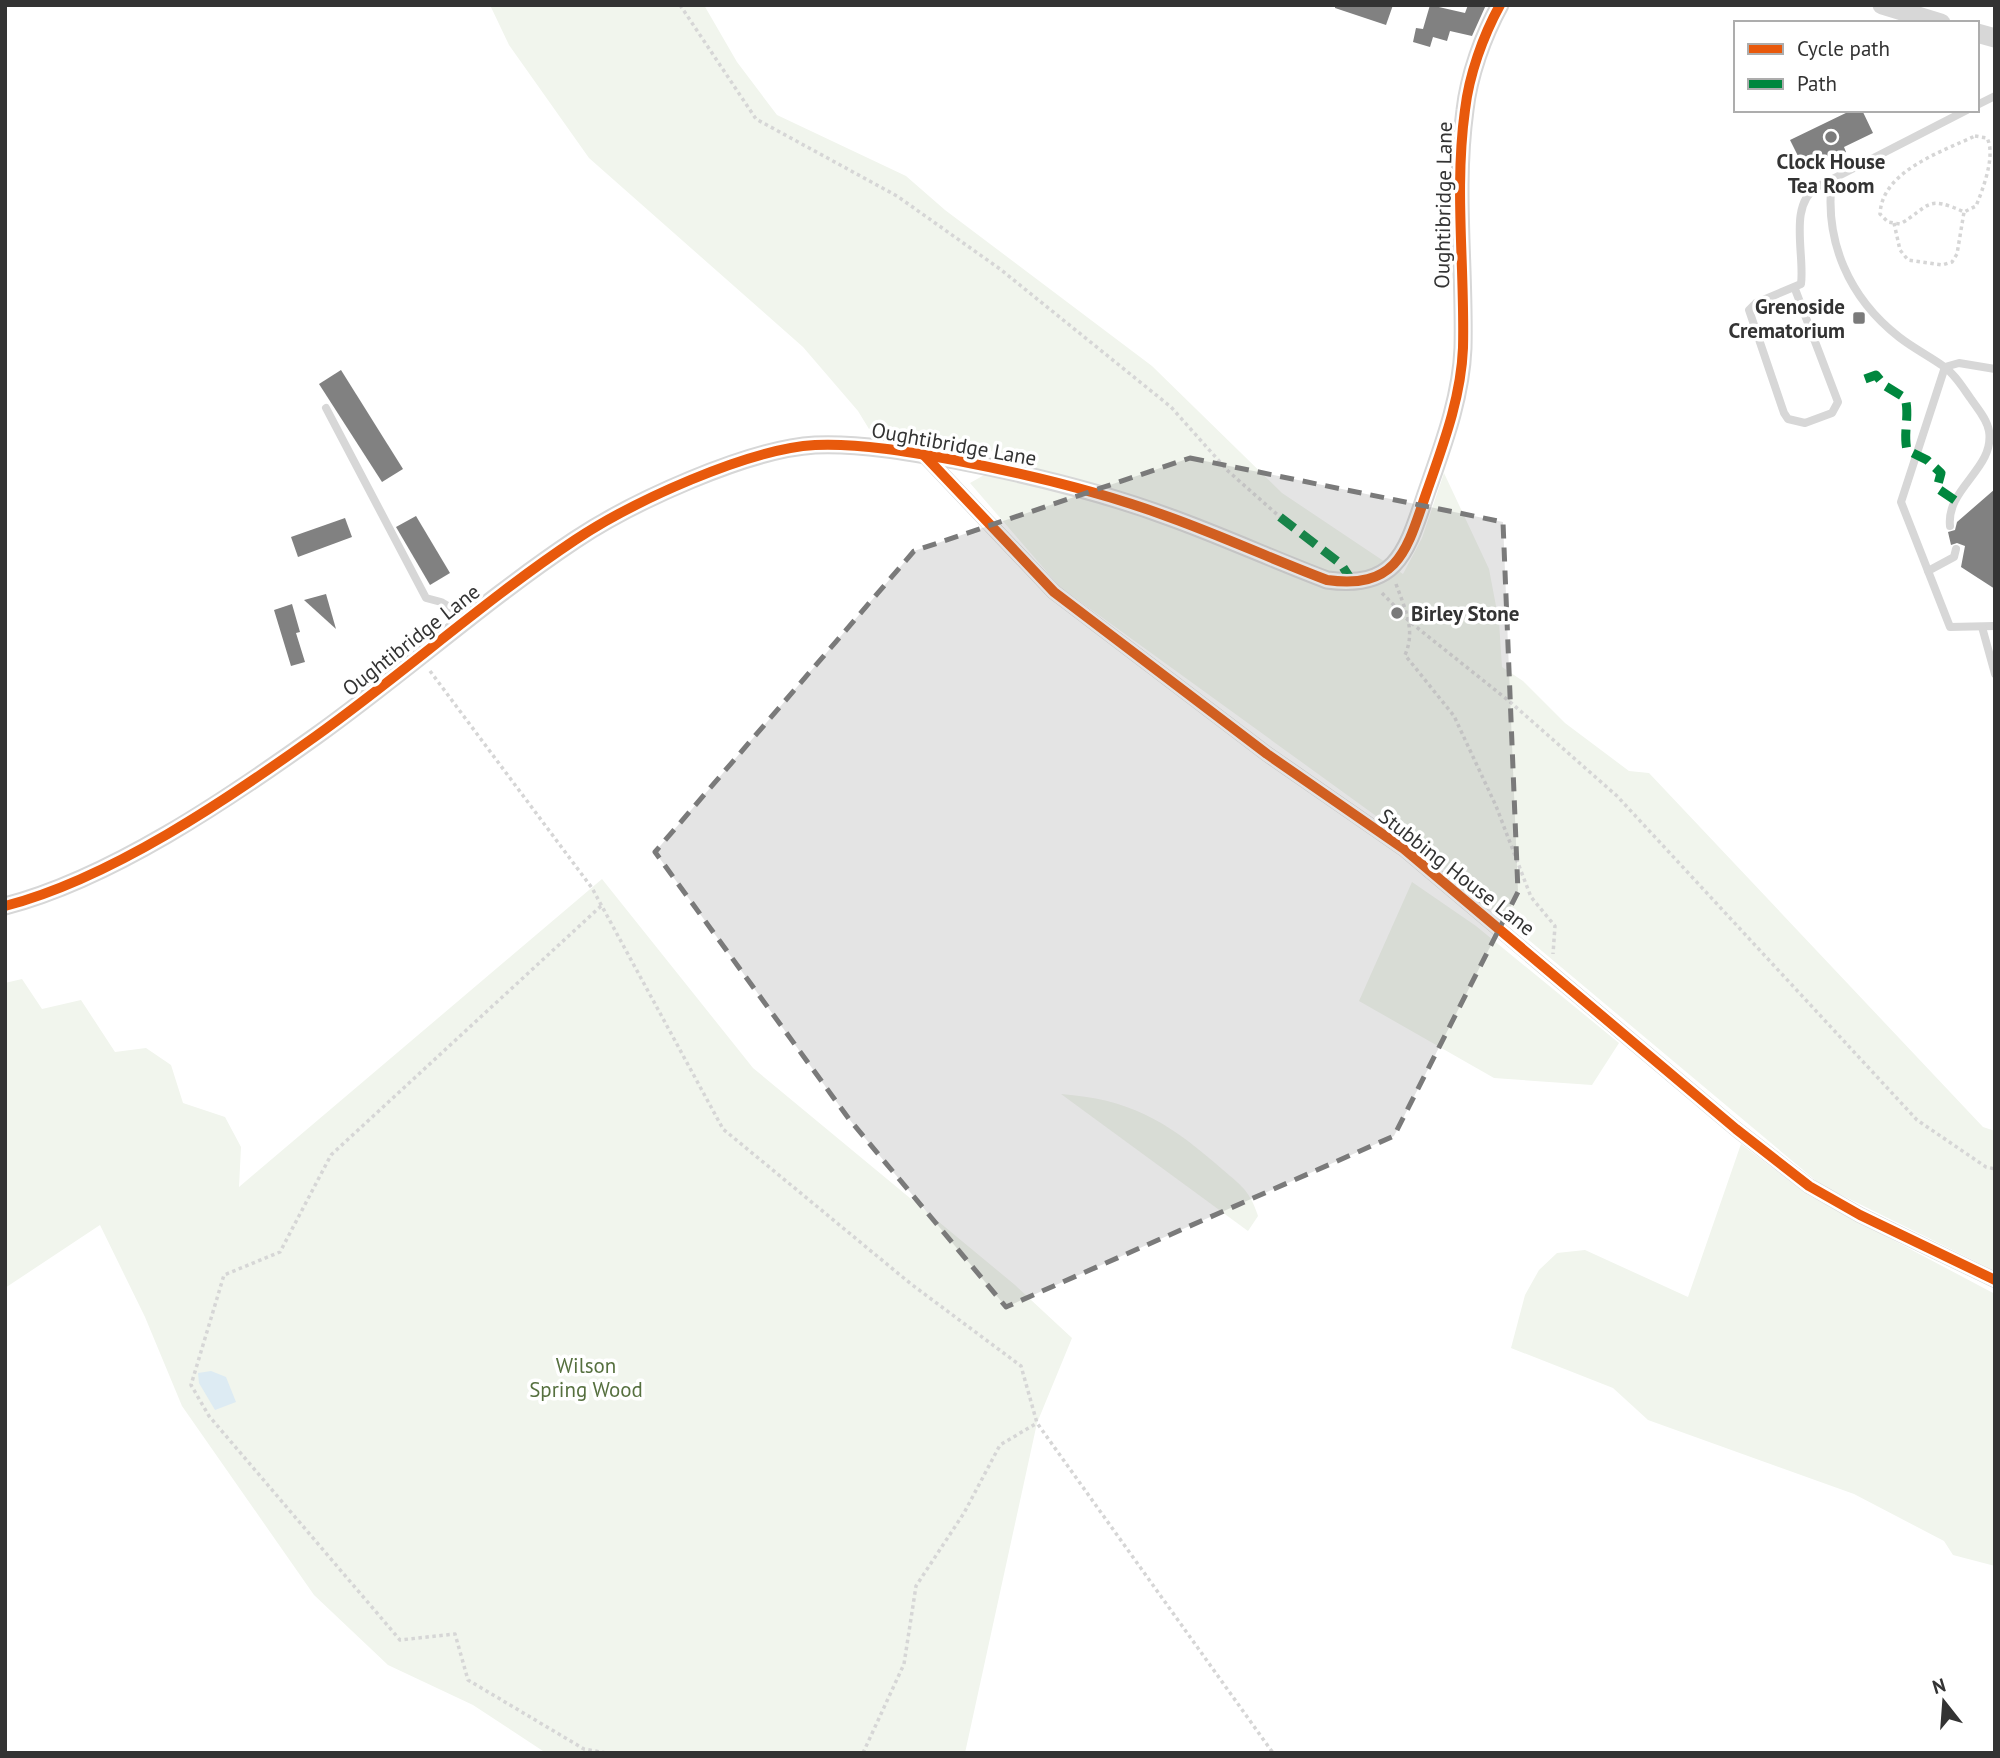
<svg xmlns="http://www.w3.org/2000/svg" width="2000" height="1758" viewBox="0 0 2000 1758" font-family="'PT Sans',sans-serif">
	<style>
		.green { fill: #f1f5ed }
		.water { fill: #ddebf3 }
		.building { fill: #818181 }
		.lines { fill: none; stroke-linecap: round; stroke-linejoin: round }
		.path { stroke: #d6d6d6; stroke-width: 3.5; stroke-dasharray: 3.5 3.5; stroke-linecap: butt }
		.service { stroke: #d7d7d7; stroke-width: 8 }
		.minor { stroke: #d7d7d7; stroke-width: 16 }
		.tertiary { stroke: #d7d7d7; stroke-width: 19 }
		.quiet { stroke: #00873e; stroke-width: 9; stroke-dasharray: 18 9; stroke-linecap: butt }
		.cycleway-casing { stroke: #fff; stroke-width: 15 }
		.cycleway { stroke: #e8590c; stroke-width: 10 }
		.marked { fill: #7a7a7a; fill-opacity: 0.2; stroke: #7a7a7a; stroke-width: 5; stroke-dasharray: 14 9; stroke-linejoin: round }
		.poi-dot { fill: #7a7a7a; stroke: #fff; stroke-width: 2.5 }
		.labels { text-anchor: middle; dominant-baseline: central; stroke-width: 7; stroke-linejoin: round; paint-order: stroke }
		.poi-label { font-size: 21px; font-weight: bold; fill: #333; stroke: #fff }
		.street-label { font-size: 21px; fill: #333; stroke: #fff }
		.park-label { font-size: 21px; fill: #56703f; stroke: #fff }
	</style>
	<rect width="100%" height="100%" fill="#fff"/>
	<g class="green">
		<polygon points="490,5 704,5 737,62 777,115 906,176 945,210 1152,366 1282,493 1403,574 1422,538 1444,473 1489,569 1499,622 1502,667 1523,681 1565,723 1629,771 1649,773 1983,1127 1995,1131 1995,1271 1821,1185 1412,842 1060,587 970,483 1018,456 869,429 858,411 803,347 589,158 509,45"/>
		<polygon points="602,879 753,1068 1015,1285 1072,1338 1037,1423 965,1753 546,1753 473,1705 388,1665 314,1595 182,1406 145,1317 100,1225 5,1288 5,983 22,979 42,1009 81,1000 115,1052 146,1048 171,1065 183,1103 225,1117 241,1147 239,1187"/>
		<polygon points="1412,882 1476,926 1619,1043 1592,1085 1494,1078 1359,1001"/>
		<path d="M 1061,1094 C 1128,1099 1165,1120 1215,1163 C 1237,1183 1249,1187 1258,1216 L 1248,1231 Z"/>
		<polygon points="1741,1144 1808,1195 1995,1294 1995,1566 1953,1555 1944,1541 1854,1494 1648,1420 1613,1388 1511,1348 1525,1295 1539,1270 1557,1253 1585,1250 1688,1297"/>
	</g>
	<polygon class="water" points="211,1371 226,1377 236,1402 215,1410 199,1383 198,1373"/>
	<g class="building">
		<polygon points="1335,5 1393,5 1386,25 1335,8"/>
		<polygon points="1430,5 1465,13 1468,5 1486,5 1472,36 1450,31 1447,41 1433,37 1430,47 1413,42 1416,28 1423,29"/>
		<polygon points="1852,110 1862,110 1873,133 1844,147 1846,152 1804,168 1790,140"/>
		<polygon points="341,370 403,469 382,482 319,384"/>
		<polygon points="1995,489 1995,589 1961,567 1965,546 1957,543 1951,545 1948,532 1955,530 1957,522"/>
		<polygon points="416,516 450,573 430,585 396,527"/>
		<polygon points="345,518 352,537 298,557 291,537"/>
		<polygon points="326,594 336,629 304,600"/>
		<polygon points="292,604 300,632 296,633 305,662 291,666 274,610"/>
	</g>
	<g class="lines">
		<g class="path">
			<polyline points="680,5 756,119 897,196 1000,269 1171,407 1228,471 1280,517"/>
			<path d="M 1975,136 L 1987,138 C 1996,155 1983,189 1976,206 L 1964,212 C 1925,194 1930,207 1900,224 L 1888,222 L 1880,214 C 1882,171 1941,152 1975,136 Z"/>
			<polyline points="1894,223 1900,250 1908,260 1942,265 1952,262 1957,254 1964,212"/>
			<path d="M 1396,584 C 1405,609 1416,630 1405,655 L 1454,716 L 1496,806 L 1531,897 L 1555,926 L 1553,954"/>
			<polyline points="1382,593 1410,622 1509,701 1617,796 1917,1120 1986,1167 1995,1169"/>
			<polyline points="430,671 592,888 723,1129 911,1284 1021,1366 1037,1423 1273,1753"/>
			<polyline points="601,906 331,1155 280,1252 224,1275 191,1385 209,1416 400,1640 455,1634 468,1680 584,1749 606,1753"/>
			<polyline points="863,1753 904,1664 916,1586 964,1513 1000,1445 1037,1423"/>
		</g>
		<g class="service">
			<polyline points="1977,105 1995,96"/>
			<path d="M 1832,179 C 1824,241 1849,298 1899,337 C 1913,348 1929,356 1943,366 C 1954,373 1963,388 1971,399 C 1977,408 1987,419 1989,431 C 1995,469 1946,488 1950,526"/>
			<path d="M 1795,289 L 1838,402 L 1832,413 L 1805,423 L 1788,419 L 1784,413 L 1749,310 L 1756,303 L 1801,284 C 1805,255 1788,205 1817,187 L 1967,110"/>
			<polyline points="1995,369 1959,363 1945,367 1901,502 1950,627 1995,626"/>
			<polyline points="326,408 426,598 441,602 466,617"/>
			<polyline points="1928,571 1954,557 1956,549"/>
			<polyline points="1982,627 1995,674"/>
		</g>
		<polyline class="minor" points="923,454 1054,592 1267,754 1404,849 1736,1129 1809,1186 1860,1215 1995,1280"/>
		<g class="tertiary">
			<polyline points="1882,5 1941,23"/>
			<polyline points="1977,33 1995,38"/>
			<path d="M 5,906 C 110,879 228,799 316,736 C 404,673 485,600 575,540 C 632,502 747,449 815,445 C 860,443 910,452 954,460 C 1027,474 1099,491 1169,517 C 1222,536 1274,560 1327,580 C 1399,590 1407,549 1427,491 C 1443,445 1461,398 1463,348 C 1465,269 1454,189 1465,110 C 1469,75 1483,36 1500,5"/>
		</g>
		<g class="quiet">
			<path d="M 1865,379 L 1876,375 L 1884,385 L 1905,398 C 1910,415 1903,432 1907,450 L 1927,460 L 1941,473 L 1937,488 L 1962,505"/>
			<polyline points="1280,517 1341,564 1354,584"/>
		</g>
		<defs>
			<g id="cycleway">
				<polyline points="923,454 1054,592 1267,754 1404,849 1736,1129 1809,1186 1860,1215 1995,1280"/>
				<path d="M 5,906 C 110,879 228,799 316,736 C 404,673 485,600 575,540 C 632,502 747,449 815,445 C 860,443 910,452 954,460 C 1027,474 1099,491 1169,517 C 1222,536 1274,560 1327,580 C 1399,590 1407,549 1427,491 C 1443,445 1461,398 1463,348 C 1465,269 1454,189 1465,110 C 1469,75 1483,36 1500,5"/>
			</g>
		</defs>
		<use href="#cycleway" class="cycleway-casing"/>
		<use href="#cycleway" class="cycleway"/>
	</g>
	<path class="marked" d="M 1190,458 L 1503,522 L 1518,892 L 1394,1136 L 1006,1307 L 849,1119 L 655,852 L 914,551 Z"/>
	<g class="poi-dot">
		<circle cx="1831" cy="137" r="7"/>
		<rect x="1852" y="311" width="14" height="14" rx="3.5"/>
		<circle cx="1397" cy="613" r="7"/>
	</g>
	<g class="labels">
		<g class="poi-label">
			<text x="1831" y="161">Clock House<tspan x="1831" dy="24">Tea Room</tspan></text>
			<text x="1845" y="306" text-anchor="end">Grenoside<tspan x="1845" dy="24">Crematorium</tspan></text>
			<text x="1411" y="613" text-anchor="start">Birley Stone</text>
		</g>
		<g class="street-label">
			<text transform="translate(1443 205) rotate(-89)">Oughtibridge Lane</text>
			<text transform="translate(954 444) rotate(10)">Oughtibridge Lane</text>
			<text transform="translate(411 640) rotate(-38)">Oughtibridge Lane</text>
			<text transform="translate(1457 872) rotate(38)">Stubbing House Lane</text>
		</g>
		<g class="park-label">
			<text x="586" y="1365">Wilson<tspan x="586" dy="24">Spring Wood</tspan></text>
		</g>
	</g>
	<rect width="2000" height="1758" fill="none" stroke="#333333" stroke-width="14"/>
	<rect x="1734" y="21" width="245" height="91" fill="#ffffff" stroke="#adadad" stroke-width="2"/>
	<rect x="1748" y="44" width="35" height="10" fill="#e8590c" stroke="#adadad" stroke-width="2"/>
	<text x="1797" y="56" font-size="21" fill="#333333">Cycle path</text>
	<rect x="1748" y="79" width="35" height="10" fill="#00873e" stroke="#adadad" stroke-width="2"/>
	<text x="1797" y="91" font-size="21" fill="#333333">Path</text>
	<g transform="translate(1944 1702) rotate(343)" stroke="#ffffff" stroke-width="5" paint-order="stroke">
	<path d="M0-5L12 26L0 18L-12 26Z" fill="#333333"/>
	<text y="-10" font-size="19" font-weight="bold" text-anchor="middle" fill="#333333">N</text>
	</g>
</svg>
